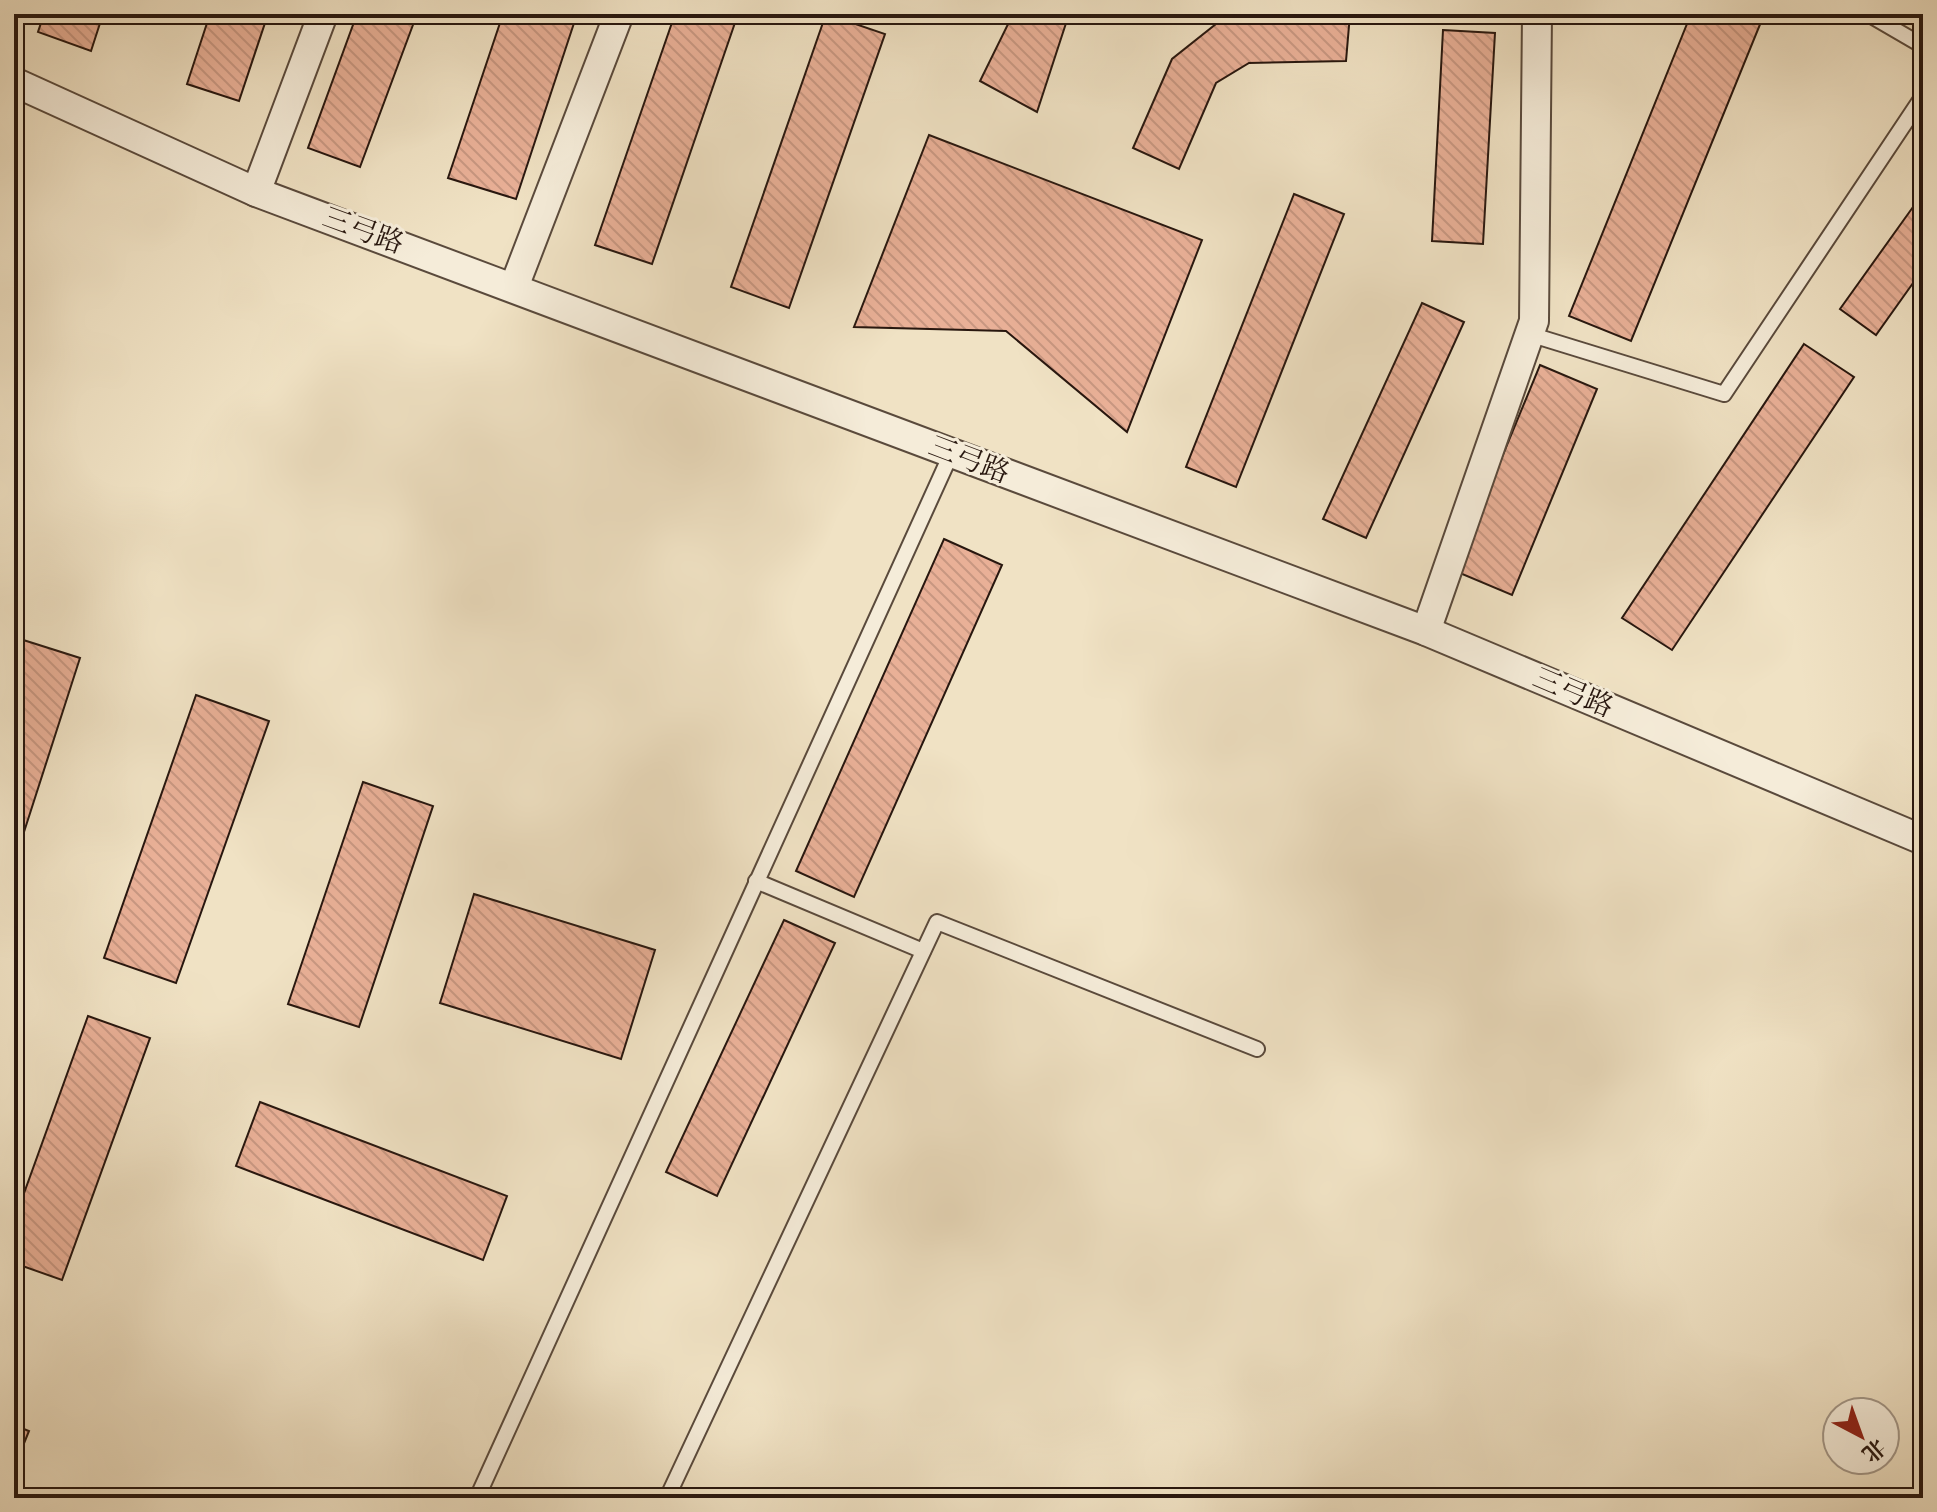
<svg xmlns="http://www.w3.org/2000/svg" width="1937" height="1512" viewBox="0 0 1937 1512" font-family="'IM FELL DW Pica','Noto Serif SC',serif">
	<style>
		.building { fill: url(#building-back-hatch); stroke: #28170f; stroke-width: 2 }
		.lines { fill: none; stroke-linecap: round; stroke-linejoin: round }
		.service-casing { stroke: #5a4a3c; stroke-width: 18 }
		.minor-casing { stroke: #5a4a3c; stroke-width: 32 }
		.service { stroke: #f5ecd9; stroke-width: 14 }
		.minor { stroke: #f5ecd9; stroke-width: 28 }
		.labels { text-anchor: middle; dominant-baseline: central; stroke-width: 6; stroke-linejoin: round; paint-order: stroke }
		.street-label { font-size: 28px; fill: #28170f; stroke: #f5ecd9 }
	</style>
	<defs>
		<pattern id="building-back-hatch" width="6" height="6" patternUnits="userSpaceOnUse" patternTransform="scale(2)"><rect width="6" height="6" fill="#e9b097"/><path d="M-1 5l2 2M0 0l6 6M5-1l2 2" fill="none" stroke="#c89781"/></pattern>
	</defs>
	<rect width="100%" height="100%" fill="#f0e2c4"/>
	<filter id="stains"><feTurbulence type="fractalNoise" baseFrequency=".0025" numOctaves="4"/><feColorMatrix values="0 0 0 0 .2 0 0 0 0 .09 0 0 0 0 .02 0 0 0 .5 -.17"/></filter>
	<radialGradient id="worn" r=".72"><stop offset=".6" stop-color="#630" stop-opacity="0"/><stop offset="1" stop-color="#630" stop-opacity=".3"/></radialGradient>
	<g class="building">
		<polygon points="44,14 103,14 91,51 38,32"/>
		<polygon points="210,14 268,14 239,101 187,84"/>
		<polygon points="357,14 417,14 360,167 308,148"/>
		<polygon points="503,14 577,14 516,199 448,178"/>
		<polygon points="675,14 738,14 652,264 595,245"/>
		<polygon points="826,14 885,34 789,308 731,287"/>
		<polygon points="1013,14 1069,14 1037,112 980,81"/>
		<polygon points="1294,14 1350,14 1346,61 1249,63 1216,83 1179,169 1133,148 1172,59 1216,24"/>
		<polygon points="1691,14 1740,14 1761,22 1631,341 1569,316"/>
		<polygon points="1443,30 1495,33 1483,244 1432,241"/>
		<polygon points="929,135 1202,240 1127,432 1006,331 854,327"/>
		<polygon points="1923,193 1923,269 1876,335 1840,309"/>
		<polygon points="1294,194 1344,214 1236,487 1186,467"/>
		<polygon points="1422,303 1464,322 1366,538 1323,519"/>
		<polygon points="1804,344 1854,377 1672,650 1622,618"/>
		<polygon points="1540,365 1597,389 1512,595 1455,571"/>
		<polygon points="944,539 1002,565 854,897 796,871"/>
		<polygon points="17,638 80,658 14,863 14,647"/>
		<polygon points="196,695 269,721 176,983 104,958"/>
		<polygon points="363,782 433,806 359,1027 288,1004"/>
		<polygon points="474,894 655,950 621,1059 440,1003"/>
		<polygon points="784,920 835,943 717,1196 666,1172"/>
		<polygon points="88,1016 150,1038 62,1280 14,1263 14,1221"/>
		<polygon points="260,1102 507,1196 483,1260 236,1166"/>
		<polygon points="14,1425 29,1431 14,1468"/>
	</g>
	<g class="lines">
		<defs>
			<g id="service">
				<polyline points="1868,14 1923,46"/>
				<polyline points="1529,334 1724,394 1923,96"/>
				<polyline points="756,881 923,951"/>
				<polyline points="477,1498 951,454"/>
				<polyline points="667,1498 937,922 1257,1049"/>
			</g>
			<g id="minor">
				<polyline points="14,82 256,192 1426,631 1923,840"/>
				<polyline points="256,192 323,14"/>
				<polyline points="514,287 619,14"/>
				<polyline points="1426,631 1534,321 1537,14"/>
			</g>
		</defs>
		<use href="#service" class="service-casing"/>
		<use href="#minor" class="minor-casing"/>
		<use href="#service" class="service"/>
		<use href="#minor" class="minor"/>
	</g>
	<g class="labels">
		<g class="street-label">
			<text transform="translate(363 231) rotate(20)">三弓路</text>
			<text transform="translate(969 460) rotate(21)">三弓路</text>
			<text transform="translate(1573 693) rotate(23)">三弓路</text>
		</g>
	</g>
	<rect width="1937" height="1512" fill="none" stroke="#f0e2c4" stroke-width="48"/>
	<rect x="16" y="16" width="1905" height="1480" fill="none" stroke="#28170f" stroke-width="4"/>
	<rect x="24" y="24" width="1889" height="1464" fill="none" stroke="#28170f" stroke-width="2"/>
	<g transform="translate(1861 1436) rotate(139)"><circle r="38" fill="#f5ecd9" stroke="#a39788" stroke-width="2"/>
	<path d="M0-6L14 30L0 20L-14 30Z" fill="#8f2418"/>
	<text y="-12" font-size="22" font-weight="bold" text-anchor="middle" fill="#28170f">北</text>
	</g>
	<rect width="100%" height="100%" filter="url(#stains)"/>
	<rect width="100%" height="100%" fill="url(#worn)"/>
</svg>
